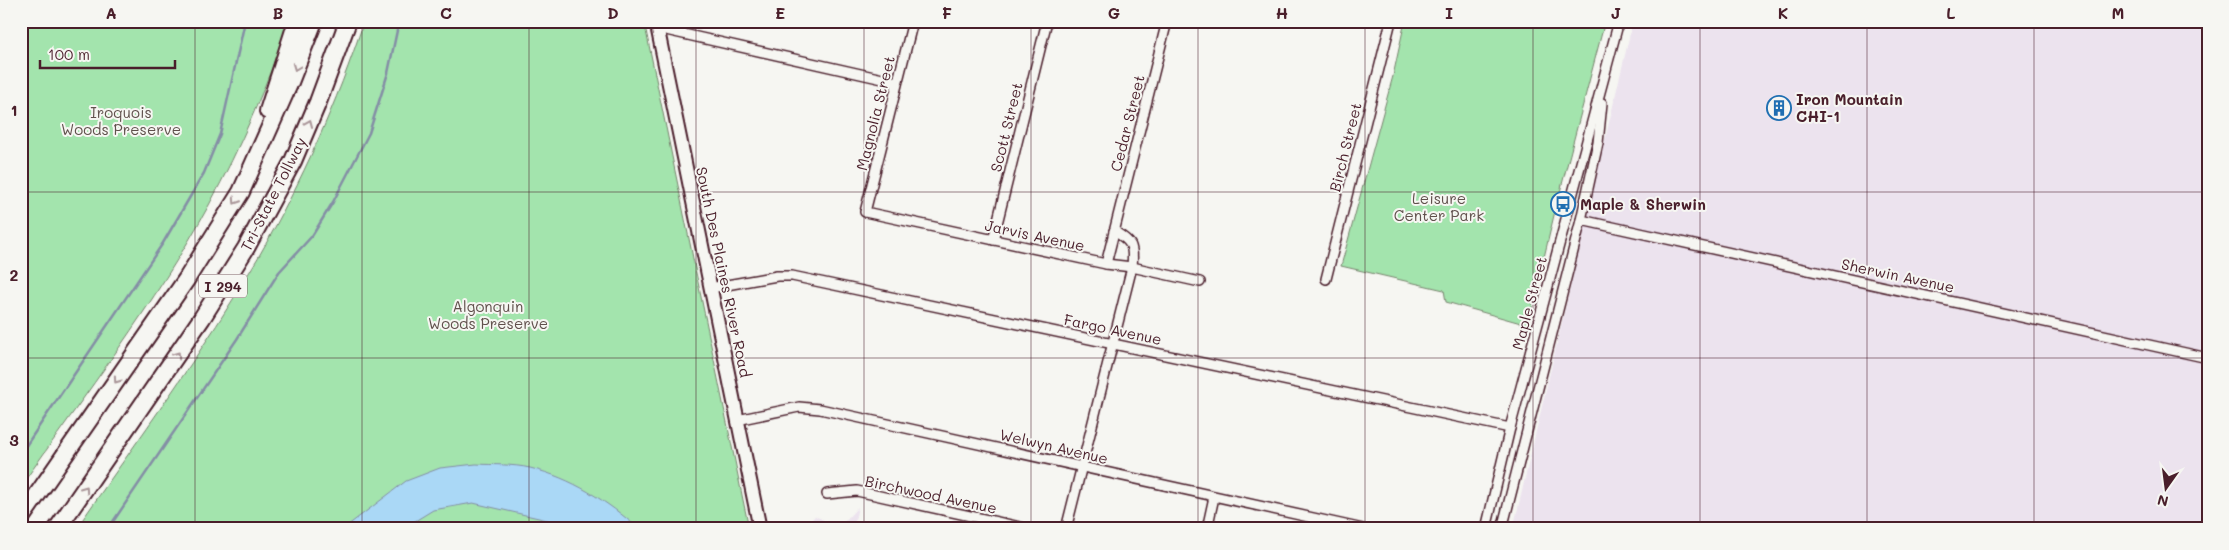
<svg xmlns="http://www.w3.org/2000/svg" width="2229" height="550" viewBox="0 0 2229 550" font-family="Mali,sans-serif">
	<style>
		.built { fill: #ece3ee }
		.green { fill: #a3e4ad; stroke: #76826c }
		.water { fill: #aad8f6; stroke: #848ea5 }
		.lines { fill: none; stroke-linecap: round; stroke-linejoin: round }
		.stream { stroke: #848ea5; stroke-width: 2.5 }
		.street-casing { stroke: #4a1f2b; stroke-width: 12 }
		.secondary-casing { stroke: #4a1f2b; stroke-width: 16 }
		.highway-casing { stroke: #4a1f2b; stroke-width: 20 }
		.street { stroke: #f6f6f2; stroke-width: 9 }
		.secondary { stroke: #f6f6f2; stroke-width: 12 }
		.highway { stroke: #f6f6f2; stroke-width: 16 }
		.oneway { stroke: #a99598 }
		.grid { fill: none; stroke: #4a1f2b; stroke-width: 1; stroke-opacity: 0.55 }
		.labels { text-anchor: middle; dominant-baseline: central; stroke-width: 4; stroke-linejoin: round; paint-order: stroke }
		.shield { fill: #f6f6f2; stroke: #7e6067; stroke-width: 1 }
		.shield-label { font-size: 14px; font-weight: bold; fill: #4a1f2b }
		.poi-label { font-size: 15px; font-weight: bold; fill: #4a1f2b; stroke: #f6f6f2; text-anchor: start }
		.park-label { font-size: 15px; fill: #60504c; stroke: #f6f6f2 }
		.street-label { font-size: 15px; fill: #4a1f2b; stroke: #f6f6f2 }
		.neatline { fill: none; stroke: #4a1f2b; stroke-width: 2 }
		.grid-label { font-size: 16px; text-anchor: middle; font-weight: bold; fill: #4a1f2b }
	</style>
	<rect width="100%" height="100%" fill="#f6f6f2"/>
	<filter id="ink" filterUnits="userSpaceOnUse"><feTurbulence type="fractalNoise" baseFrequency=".02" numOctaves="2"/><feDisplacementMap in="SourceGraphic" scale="10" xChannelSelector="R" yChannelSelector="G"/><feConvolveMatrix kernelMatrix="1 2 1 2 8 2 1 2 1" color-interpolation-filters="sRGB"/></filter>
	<g filter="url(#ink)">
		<g class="built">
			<polygon points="1633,21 2208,21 2208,529 1513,529"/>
			<polygon points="858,507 853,529 803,529 815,516 834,525 843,523"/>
		</g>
		<g class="green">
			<path d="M 21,21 L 289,21 C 267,85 241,146 209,205 C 155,304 85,394 21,486 Z"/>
			<path d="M 364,21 L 644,21 L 749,529 L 76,529 C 138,439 205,350 259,256 C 302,181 337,103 364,21 Z"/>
			<polygon points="1405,21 1605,21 1555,211 1528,325 1446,302 1444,290 1341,266 1393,76"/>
		</g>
		<path class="water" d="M 476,464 C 493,465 513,464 530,468 C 572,478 607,501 639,529 L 566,529 L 556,522 L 473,503 L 433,510 L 402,529 L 343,529 L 406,481 L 440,468 Z"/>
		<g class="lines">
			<g class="stream">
				<polyline points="21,453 163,243 204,173 220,134 245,21"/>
				<polyline points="108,529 237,339 279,272 312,236 333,202 369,133 388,73 399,21"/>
			</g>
			<defs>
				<g id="street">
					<polyline points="913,21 865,212 1106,264 1132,267 1200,282"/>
					<polyline points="657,28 896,82"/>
					<polyline points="1581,220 2208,358"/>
					<polyline points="993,240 1047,21"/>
					<polyline points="1106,264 1167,21"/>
					<polyline points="1326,279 1391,21"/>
					<polyline points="710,288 777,276 792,276 1510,428"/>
					<polyline points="737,420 799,407 820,409 1363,529"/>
					<polyline points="827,494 857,491 1029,529"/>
					<path d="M 1066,529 L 1132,267 C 1134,245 1132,242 1114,231"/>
					<polyline points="1207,529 1214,497"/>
					<polyline points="1486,529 1510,428 1619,21"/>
					<polyline points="1502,529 1581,220 1598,143 1602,103"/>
				</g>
				<polyline id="secondary" points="656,21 760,529"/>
				<g id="highway">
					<polyline points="268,111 297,21"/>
					<polyline points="21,518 186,280 241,192 290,82 314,21"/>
					<polyline points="57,529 202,318 246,248 293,161 318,102 348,21"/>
				</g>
			</defs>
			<use href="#street" class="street-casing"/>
			<use href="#secondary" class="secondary-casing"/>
			<use href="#highway" class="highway-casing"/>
			<use href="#street" class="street"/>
			<use href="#secondary" class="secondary"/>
			<use href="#highway" class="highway"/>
		</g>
		<defs><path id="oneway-chevron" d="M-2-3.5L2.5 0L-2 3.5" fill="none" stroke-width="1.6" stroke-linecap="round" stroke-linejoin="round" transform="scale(1.25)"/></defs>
		<g class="oneway">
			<use href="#oneway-chevron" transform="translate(296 67) rotate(111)"/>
			<use href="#oneway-chevron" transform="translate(309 123) rotate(-67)"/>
			<use href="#oneway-chevron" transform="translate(236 201) rotate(123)"/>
			<use href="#oneway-chevron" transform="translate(177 355) rotate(-55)"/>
			<use href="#oneway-chevron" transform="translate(117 380) rotate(125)"/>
			<use href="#oneway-chevron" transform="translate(85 489) rotate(-55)"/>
		</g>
	</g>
	<path class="grid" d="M 195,21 L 195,529M 362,21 L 362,529M 529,21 L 529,529M 696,21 L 696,529M 864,21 L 864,529M 1031,21 L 1031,529M 1198,21 L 1198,529M 1365,21 L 1365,529M 1533,21 L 1533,529M 1700,21 L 1700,529M 1867,21 L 1867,529M 2034,21 L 2034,529M 21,192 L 2208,192M 21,358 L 2208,358"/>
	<defs>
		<symbol id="building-ring" viewBox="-11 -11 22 22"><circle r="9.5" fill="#f6f6f2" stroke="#1f6fb2" stroke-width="1.5"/><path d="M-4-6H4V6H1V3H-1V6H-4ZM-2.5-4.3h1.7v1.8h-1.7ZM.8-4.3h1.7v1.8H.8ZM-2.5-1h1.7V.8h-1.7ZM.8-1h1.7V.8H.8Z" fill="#1f6fb2"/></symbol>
		<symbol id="bus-ring" viewBox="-11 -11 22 22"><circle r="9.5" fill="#f6f6f2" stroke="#1f6fb2" stroke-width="1.5"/><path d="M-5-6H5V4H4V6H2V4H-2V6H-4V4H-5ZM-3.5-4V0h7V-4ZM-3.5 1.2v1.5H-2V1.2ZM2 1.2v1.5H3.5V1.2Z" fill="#1f6fb2"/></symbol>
	</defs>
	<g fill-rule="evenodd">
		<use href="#building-ring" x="1765" y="94" width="28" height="28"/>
		<use href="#bus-ring" x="1549" y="190" width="28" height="28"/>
	</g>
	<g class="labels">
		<rect class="shield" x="199" y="274.5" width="48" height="23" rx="4"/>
		<g class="shield-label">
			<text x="223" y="286">I 294</text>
		</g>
		<g class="poi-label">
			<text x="1796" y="99">Iron Mountain<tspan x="1796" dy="17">CHI-1</tspan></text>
			<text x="1580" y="204">Maple &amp; Sherwin</text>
		</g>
		<g class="park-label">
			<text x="121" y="112">Iroquois<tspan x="121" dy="17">Woods Preserve</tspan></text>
			<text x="1439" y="198">Leisure<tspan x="1439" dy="17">Center Park</tspan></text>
			<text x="488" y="306">Algonquin<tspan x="488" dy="17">Woods Preserve</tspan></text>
		</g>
		<g class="street-label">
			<text transform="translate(875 113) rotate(-76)">Magnolia Street</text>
			<text transform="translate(1127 123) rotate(-76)">Cedar Street</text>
			<text transform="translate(1006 127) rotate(-76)">Scott Street</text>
			<text transform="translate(1345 147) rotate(-76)">Birch Street</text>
			<text transform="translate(273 194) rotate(-63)">Tri-State Tollway</text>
			<text transform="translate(1035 235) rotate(12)">Jarvis Avenue</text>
			<text transform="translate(724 272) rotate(78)">South Des Plaines River Road</text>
			<text transform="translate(1898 275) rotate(12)">Sherwin Avenue</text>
			<text transform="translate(1529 303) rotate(-75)">Maple Street</text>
			<text transform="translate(1113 329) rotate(12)">Fargo Avenue</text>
			<text transform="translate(1054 446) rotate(13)">Welwyn Avenue</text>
			<text transform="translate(931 494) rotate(12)">Birchwood Avenue</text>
		</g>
	</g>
	<rect width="2229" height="550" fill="none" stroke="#f6f6f2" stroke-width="55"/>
	<g transform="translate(2166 488) rotate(194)" stroke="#f6f6f2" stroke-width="4" paint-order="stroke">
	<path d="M0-4L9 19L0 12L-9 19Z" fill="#4a1f2b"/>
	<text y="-8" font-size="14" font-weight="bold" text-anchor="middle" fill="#4a1f2b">N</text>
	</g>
	<path d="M40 60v8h135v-8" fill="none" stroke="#4a1f2b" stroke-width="2.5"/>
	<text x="48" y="60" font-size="15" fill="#4a1f2b" stroke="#f6f6f2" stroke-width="4" paint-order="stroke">100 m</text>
	<rect x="28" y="28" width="2174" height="494" class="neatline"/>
	<g class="grid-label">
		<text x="111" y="19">A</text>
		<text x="278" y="19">B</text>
		<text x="446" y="19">C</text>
		<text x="613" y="19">D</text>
		<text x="780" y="19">E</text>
		<text x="947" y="19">F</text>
		<text x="1114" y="19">G</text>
		<text x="1282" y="19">H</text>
		<text x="1449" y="19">I</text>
		<text x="1616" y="19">J</text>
		<text x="1783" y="19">K</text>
		<text x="1951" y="19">L</text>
		<text x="2118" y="19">M</text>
		<text x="14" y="116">1</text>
		<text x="14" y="281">2</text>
		<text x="14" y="446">3</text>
	</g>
</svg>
